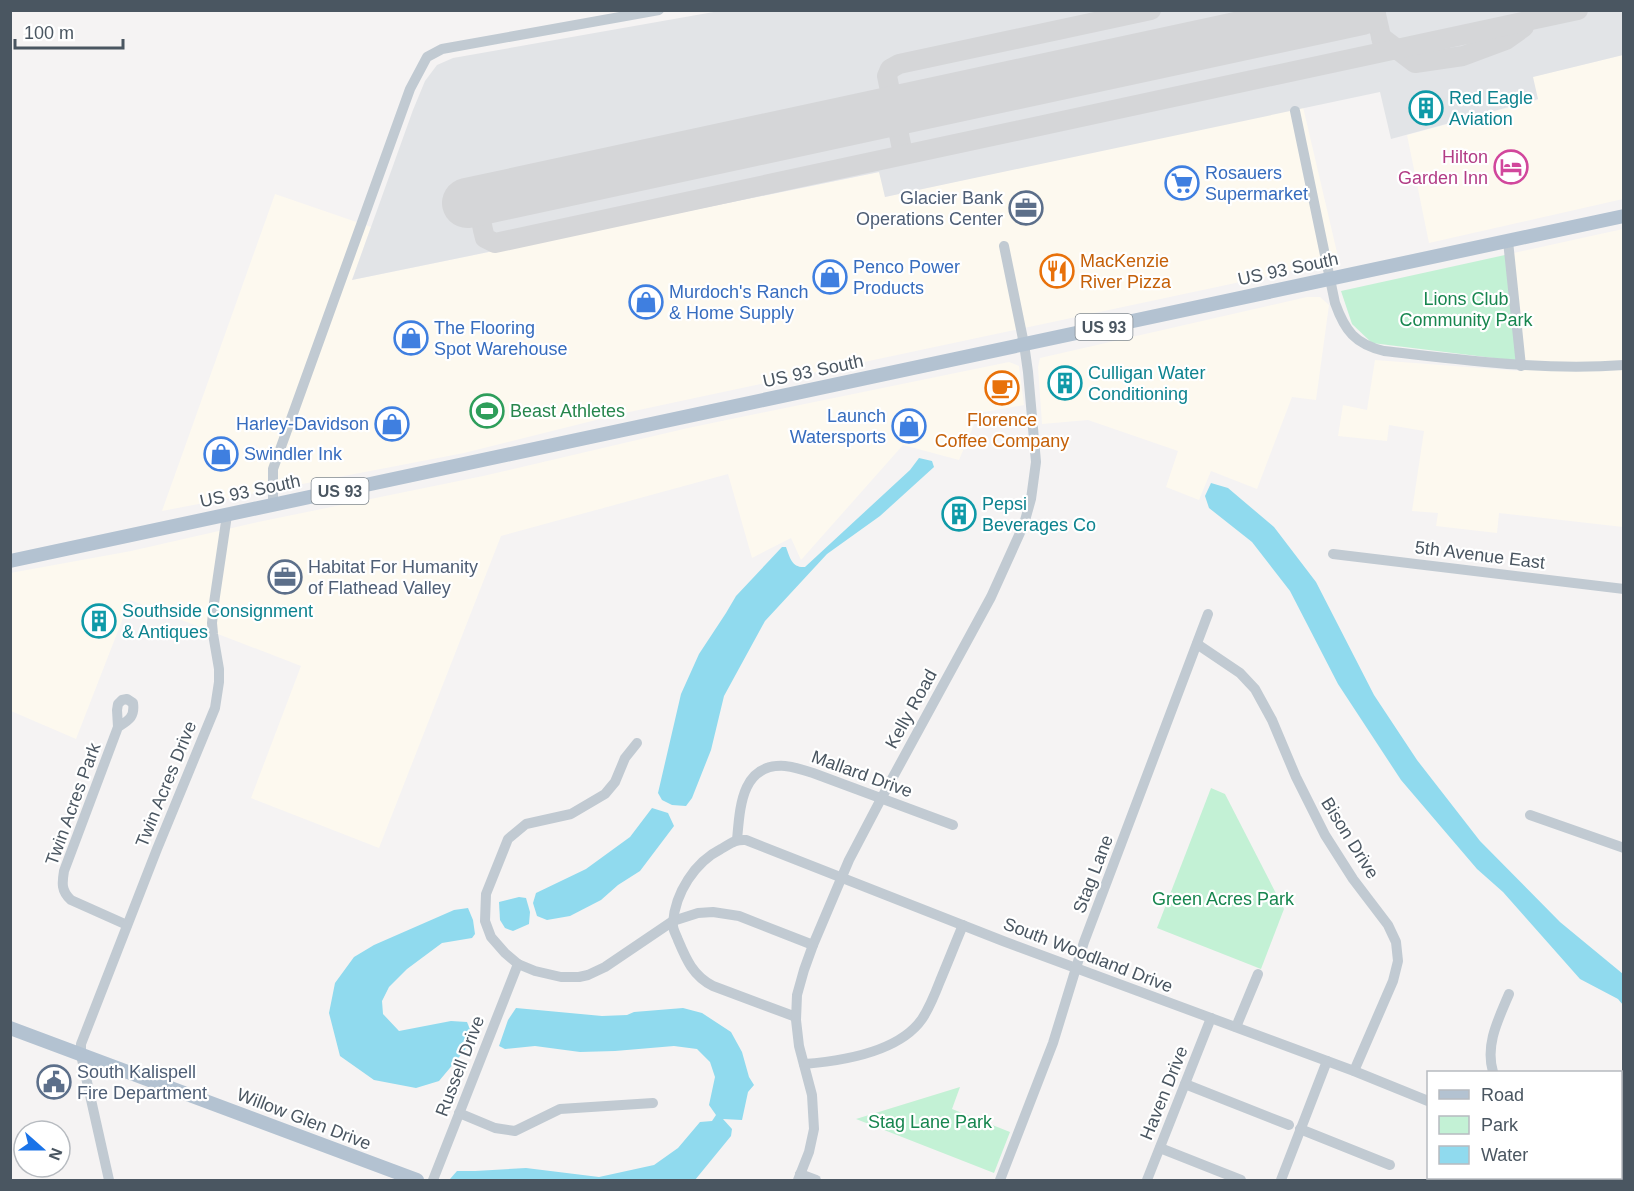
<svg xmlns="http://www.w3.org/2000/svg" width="1634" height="1191" viewBox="0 0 1634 1191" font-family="Arial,sans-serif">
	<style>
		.commercial { fill: #fdf9ef }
		.airport { fill: #e2e4e7 }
		.green { fill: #c3f1d5 }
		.water { fill: #90daee }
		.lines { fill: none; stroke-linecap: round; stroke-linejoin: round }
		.taxiway { stroke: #d5d6d8; stroke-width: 20 }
		.runway { stroke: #d5d6d8; stroke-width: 50 }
		.minor { stroke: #c1cad2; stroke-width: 10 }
		.major { stroke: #b3c2d1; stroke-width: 14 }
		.labels { text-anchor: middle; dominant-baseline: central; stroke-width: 4.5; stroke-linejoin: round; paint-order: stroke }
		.shield { fill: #fff; stroke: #808990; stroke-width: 1.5 }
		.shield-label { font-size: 16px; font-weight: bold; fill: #4a5661 }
		.culture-label { font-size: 18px; fill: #0d838f; stroke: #fff; text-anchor: start }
		.hotel-label { font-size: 18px; fill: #b23c85; stroke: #fff; text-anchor: end }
		.shop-label { font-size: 18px; fill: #366cbe; stroke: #fff; text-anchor: start }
		.service-label { font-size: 18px; fill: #4e5e75; stroke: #fff; text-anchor: start }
		.food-label { font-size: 18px; fill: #c56008; stroke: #fff; text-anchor: start }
		.street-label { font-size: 18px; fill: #4a5661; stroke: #fff }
		.park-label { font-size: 18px; fill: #17864f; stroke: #fff }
		.leisure-label { font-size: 18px; fill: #27864d; stroke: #fff; text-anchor: start }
	</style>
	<rect width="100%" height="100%" fill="#f5f3f3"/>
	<g class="commercial">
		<polygon points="1623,55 1623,199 1429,243 1407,135 1538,100 1532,77"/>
		<polygon points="1303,107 1339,261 620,414 464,453 162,511 275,194 371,227 352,280 880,172 885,197"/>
		<polygon points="1623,229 1623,527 1499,513 1497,533 1436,526 1438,513 1412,511 1424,431 1389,425 1387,441 1338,436 1343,405 1367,410 1375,360 1520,371 1505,255"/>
		<polygon points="1307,297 1320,297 1329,305 1316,400 1292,397 1257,489 1211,471 1199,500 1166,487 1178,451 1088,420 1042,424 1038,367 1040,358"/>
		<polygon points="1009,362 1019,366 1024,405 979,413 959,460 903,445 801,560 791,538 752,558 728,474 501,536 379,848 251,798 301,666 130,600 76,739 11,711 10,573 131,551 258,522 483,476 688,428"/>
	</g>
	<polygon class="airport" points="725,10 1623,11 1623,55 1533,77 1538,99 1391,139 1380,92 885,197 879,172 352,280 413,110 425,81 437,65 453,58"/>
	<g class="green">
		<polygon points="1505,255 1518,361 1372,343 1352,324 1341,291"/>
		<polygon points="1211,788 1225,794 1284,909 1261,969 1157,928"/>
		<polygon points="960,1087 952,1109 1010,1132 994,1173 856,1119"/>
	</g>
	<g class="water">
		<path d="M 919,458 L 932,461 L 934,467 L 880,516 L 827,554 L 765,621 L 724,696 L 711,750 L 692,798 L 686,806 L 672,805 L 662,800 L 658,793 L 681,694 L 699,654 L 726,613 L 736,596 L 782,547 L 786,547 C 790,558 792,568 805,567 L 910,470 Z"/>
		<polygon points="1211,483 1228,488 1274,527 1316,582 1374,695 1417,760 1480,841 1560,922 1623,974 1623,1005 1618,999 1580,979 1503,892 1477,869 1401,780 1338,684 1290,591 1252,542 1209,508 1205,496"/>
		<polygon points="652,808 668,813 674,826 640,871 618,885 601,900 570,916 547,920 537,916 533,903 536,893 586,869 630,837"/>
		<polygon points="519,897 526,898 530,912 529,924 513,931 505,928 500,920 499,902"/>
		<polygon points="468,908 473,920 475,934 472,938 442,943 407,969 389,987 382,1001 383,1014 399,1031 451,1021 467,1022 471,1032 465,1050 439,1081 416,1088 374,1080 340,1056 329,1013 335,983 354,957 374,945 454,910"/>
		<polygon points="516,1008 602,1016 627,1015 634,1012 683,1008 702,1013 731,1032 742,1052 749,1077 754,1085 748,1092 742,1120 723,1119 732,1129 731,1136 695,1180 451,1180 450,1179 457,1171 475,1171 526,1168 599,1177 654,1165 678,1148 700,1122 712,1121 716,1115 709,1105 715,1077 710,1062 697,1049 674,1046 615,1051 580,1052 535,1046 505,1049 499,1046 508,1020"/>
	</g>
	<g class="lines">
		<g class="taxiway">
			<polyline points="1299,10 1301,23"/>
			<polyline points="1375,10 1384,50"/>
			<polyline points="1381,37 1415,63 1463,56 1506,40 1524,27"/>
			<polyline points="903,154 887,76 890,69 899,64 1151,10"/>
			<polyline points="477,200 483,230 485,238 495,243 1578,10"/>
		</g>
		<polyline class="runway" points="467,203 1361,10"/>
		<g class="minor">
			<path d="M 1295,111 L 1335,303 C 1345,331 1355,344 1384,351 C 1464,360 1543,371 1624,365"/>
			<polyline points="1508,241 1521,366"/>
			<polyline points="273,505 273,469 410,89 427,57 442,49 659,10"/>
			<polyline points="1333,554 1624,589"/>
			<polyline points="1197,644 1240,673 1255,689 1272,720 1296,777 1325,835 1353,879 1388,925 1396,942 1398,961 1393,981 1354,1071"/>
			<path d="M 118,727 L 117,710 L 118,704 L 122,700 L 127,699 L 133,703 C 135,717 129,720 118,727 L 64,871 C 62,883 61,891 71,900 L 127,925"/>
			<polyline points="637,743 625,758 615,782 605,794 571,814 526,824 508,839 486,894 485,921 491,937 505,953 518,964 535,971 561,977 579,977 588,975 605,967 673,921 698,913 713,912 739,916 813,945"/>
			<polyline points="1530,815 1624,848"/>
			<path d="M 737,840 C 740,808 741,763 785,766 C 795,767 804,770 813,773 L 953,825"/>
			<path d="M 796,1017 L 713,986 C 693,976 686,959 678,940 C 676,934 672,929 673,923 C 675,893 695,862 721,849 C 730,844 735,839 746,840 L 1003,941 L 1354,1071 L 1428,1101"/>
			<polyline points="1236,1027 1258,974"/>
			<path d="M 804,1064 C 842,1061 899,1052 922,1019 C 930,1007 935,994 940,981 C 948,962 955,944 963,925"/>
			<path d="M 1493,1072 C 1485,1045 1498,1020 1509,994"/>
			<polyline points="1185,1084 1289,1125"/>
			<polyline points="459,1113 495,1128 515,1131 560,1109 653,1103"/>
			<polyline points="1300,1129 1390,1165"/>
			<polyline points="1160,1148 1241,1180"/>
			<polyline points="800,1174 816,1180"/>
			<polyline points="1620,1175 1624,1177"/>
			<polyline points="109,1180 81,1055 81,1044 157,849 215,708 219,682 219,669 213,634 212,623 214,603 227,515"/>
			<polyline points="433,1180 518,964"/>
			<polyline points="798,1180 809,1152 814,1129 812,1095 799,1046 796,1020 797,995 804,970 813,945 849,860 881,799 991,597 1024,524 1031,499 1036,462 1028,372 1024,344 1004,246"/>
			<polyline points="1000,1180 1053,1043 1084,942 1208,614"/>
			<polyline points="1147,1180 1211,1018"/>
			<polyline points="1281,1180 1327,1061"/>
			<polyline points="1463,1180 1464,1178"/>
			<polyline points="1552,1180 1553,1178"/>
		</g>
		<g class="major">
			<polyline points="10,561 1624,216"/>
			<polyline points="10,1028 417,1180"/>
		</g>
	</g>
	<defs>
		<symbol id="building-ring" viewBox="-11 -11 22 22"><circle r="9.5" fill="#fff" stroke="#0f9aa8" stroke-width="1.5"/><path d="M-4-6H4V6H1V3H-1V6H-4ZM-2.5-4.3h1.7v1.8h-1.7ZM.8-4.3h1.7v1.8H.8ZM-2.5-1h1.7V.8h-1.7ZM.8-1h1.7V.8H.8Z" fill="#0f9aa8"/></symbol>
		<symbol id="hotel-ring" viewBox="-11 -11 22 22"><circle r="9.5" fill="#fff" stroke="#d1479c" stroke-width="1.5"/><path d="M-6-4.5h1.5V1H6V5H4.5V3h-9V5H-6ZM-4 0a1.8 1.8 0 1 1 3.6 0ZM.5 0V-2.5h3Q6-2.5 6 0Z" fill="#d1479c"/></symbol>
		<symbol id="supermarket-ring" viewBox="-11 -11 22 22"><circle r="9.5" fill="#fff" stroke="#3f7fe0" stroke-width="1.5"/><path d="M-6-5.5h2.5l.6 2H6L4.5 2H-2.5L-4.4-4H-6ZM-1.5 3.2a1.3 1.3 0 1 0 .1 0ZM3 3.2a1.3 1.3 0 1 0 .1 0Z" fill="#3f7fe0"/></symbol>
		<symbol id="office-ring" viewBox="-11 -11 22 22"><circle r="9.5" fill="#fff" stroke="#5c6f8a" stroke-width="1.5"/><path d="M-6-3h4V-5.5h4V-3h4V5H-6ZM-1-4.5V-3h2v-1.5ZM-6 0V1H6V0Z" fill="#5c6f8a"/></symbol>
		<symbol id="restaurant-ring" viewBox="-11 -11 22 22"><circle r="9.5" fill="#fff" stroke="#e8710a" stroke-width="1.5"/><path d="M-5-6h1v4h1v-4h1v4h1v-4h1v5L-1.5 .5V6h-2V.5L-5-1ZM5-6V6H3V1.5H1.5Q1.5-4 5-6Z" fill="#e8710a"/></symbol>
		<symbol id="shop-ring" viewBox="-11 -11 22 22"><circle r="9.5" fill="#fff" stroke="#3f7fe0" stroke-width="1.5"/><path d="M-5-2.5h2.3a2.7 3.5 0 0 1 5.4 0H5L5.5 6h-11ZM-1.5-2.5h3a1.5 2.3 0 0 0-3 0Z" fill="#3f7fe0"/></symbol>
		<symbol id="cafe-ring" viewBox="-11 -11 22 22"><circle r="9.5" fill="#fff" stroke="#e8710a" stroke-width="1.5"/><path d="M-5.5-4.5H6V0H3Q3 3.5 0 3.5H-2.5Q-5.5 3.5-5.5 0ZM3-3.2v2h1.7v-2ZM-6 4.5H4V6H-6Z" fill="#e8710a"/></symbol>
		<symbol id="stadium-ring" viewBox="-11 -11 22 22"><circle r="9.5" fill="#fff" stroke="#2e9e5b" stroke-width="1.5"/><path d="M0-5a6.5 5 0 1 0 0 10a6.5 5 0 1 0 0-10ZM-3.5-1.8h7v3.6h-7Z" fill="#2e9e5b"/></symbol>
		<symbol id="civic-ring" viewBox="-11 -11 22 22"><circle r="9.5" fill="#fff" stroke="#5c6f8a" stroke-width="1.5"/><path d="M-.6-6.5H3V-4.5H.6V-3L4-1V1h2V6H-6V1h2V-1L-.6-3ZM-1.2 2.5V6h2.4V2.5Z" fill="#5c6f8a"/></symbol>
	</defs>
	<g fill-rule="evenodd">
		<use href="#building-ring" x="1407" y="89" width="38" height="38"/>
		<use href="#hotel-ring" x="1492" y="148" width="38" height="38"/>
		<use href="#supermarket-ring" x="1163" y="164" width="38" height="38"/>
		<use href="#office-ring" x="1007" y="189" width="38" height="38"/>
		<use href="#restaurant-ring" x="1038" y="252" width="38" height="38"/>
		<use href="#shop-ring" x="811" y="258" width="38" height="38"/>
		<use href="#shop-ring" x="627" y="283" width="38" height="38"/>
		<use href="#shop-ring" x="392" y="319" width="38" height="38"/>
		<use href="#building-ring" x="1046" y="364" width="38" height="38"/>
		<use href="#cafe-ring" x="983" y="369" width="38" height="38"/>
		<use href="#stadium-ring" x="468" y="392" width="38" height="38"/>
		<use href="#shop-ring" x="373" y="405" width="38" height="38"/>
		<use href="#shop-ring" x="890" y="407" width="38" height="38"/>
		<use href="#shop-ring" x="202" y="435" width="38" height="38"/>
		<use href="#building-ring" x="940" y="495" width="38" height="38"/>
		<use href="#office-ring" x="266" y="558" width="38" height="38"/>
		<use href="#building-ring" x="80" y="602" width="38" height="38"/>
		<use href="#civic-ring" x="35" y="1063" width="38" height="38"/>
	</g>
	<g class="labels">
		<g class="shield">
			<rect x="1075.5" y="314" width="57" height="26" rx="4.5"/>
			<rect x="311.5" y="478" width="57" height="26" rx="4.5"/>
		</g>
		<g class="shield-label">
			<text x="1104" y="327">US 93</text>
			<text x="340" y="491">US 93</text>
		</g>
		<g class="culture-label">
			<text x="1449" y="98">Red Eagle<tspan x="1449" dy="21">Aviation</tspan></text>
			<text x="1088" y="373">Culligan Water<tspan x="1088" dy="21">Conditioning</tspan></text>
			<text x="982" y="504">Pepsi<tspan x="982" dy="21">Beverages Co</tspan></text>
			<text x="122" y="611">Southside Consignment<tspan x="122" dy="21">&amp; Antiques</tspan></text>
		</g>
		<g class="hotel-label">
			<text x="1488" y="157">Hilton<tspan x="1488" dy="21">Garden Inn</tspan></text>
		</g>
		<g class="shop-label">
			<text x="1205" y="173">Rosauers<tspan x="1205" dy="21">Supermarket</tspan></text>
			<text x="853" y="267">Penco Power<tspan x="853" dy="21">Products</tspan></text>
			<text x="669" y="292">Murdoch's Ranch<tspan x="669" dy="21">&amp; Home Supply</tspan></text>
			<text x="434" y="328">The Flooring<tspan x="434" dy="21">Spot Warehouse</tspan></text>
			<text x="886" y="416" text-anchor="end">Launch<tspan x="886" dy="21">Watersports</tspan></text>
			<text x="369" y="424" text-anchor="end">Harley-Davidson</text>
			<text x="244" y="454">Swindler Ink</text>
		</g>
		<g class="service-label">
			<text x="1003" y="198" text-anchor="end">Glacier Bank<tspan x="1003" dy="21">Operations Center</tspan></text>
			<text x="308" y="567">Habitat For Humanity<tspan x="308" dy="21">of Flathead Valley</tspan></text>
			<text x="77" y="1072">South Kalispell<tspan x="77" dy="21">Fire Department</tspan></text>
		</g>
		<g class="food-label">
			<text x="1080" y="261">MacKenzie<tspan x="1080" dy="21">River Pizza</tspan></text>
			<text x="1002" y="420" text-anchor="middle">Florence<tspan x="1002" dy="21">Coffee Company</tspan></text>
		</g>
		<g class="street-label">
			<text transform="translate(1288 269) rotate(-12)">US 93 South</text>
			<text transform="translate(813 371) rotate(-12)">US 93 South</text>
			<text transform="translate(250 491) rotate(-12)">US 93 South</text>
			<text transform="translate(1480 555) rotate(7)">5th Avenue East</text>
			<text transform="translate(911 709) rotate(-61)">Kelly Road</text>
			<text transform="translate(862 774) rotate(20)">Mallard Drive</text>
			<text transform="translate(166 784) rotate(-68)">Twin Acres Drive</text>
			<text transform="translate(73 804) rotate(-70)">Twin Acres Park</text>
			<text transform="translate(1350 838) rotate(58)">Bison Drive</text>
			<text transform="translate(1093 874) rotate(-69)">Stag Lane</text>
			<text transform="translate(1088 955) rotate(21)">South Woodland Drive</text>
			<text transform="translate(460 1066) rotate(-69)">Russell Drive</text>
			<text transform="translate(1164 1093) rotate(-68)">Haven Drive</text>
			<text transform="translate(304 1119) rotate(21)">Willow Glen Drive</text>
		</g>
		<g class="park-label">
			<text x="1466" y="299">Lions Club<tspan x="1466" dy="21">Community Park</tspan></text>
			<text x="1223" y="899">Green Acres Park</text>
			<text x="930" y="1122">Stag Lane Park</text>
		</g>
		<g class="leisure-label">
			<text x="510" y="411">Beast Athletes</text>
		</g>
	</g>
	<rect width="1634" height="1191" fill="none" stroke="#4a5661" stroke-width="24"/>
	<rect x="1427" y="1071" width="195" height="108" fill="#ffffff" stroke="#b7bbc0" stroke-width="1.5"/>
	<rect x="1439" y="1090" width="30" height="9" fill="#b3c2d1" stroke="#b7bbc0" stroke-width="1.5"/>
	<text x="1481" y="1101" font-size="18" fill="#4a5661">Road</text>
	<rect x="1439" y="1116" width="30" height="18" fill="#c3f1d5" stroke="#b7bbc0" stroke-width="1.5"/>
	<text x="1481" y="1131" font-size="18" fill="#4a5661">Park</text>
	<rect x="1439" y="1146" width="30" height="18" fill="#90daee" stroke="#b7bbc0" stroke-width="1.5"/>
	<text x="1481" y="1161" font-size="18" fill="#4a5661">Water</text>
	<g transform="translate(42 1149) rotate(111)"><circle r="28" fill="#ffffff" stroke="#b7bbc0" stroke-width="1.5"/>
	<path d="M0-4.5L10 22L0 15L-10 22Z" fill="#1a73e8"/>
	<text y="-9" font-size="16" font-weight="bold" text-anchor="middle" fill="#4a5661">N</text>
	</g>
	<path d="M15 39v9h108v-9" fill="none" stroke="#4a5661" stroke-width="3"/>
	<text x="24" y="39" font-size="18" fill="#4a5661" stroke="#ffffff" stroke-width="4.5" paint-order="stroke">100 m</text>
</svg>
